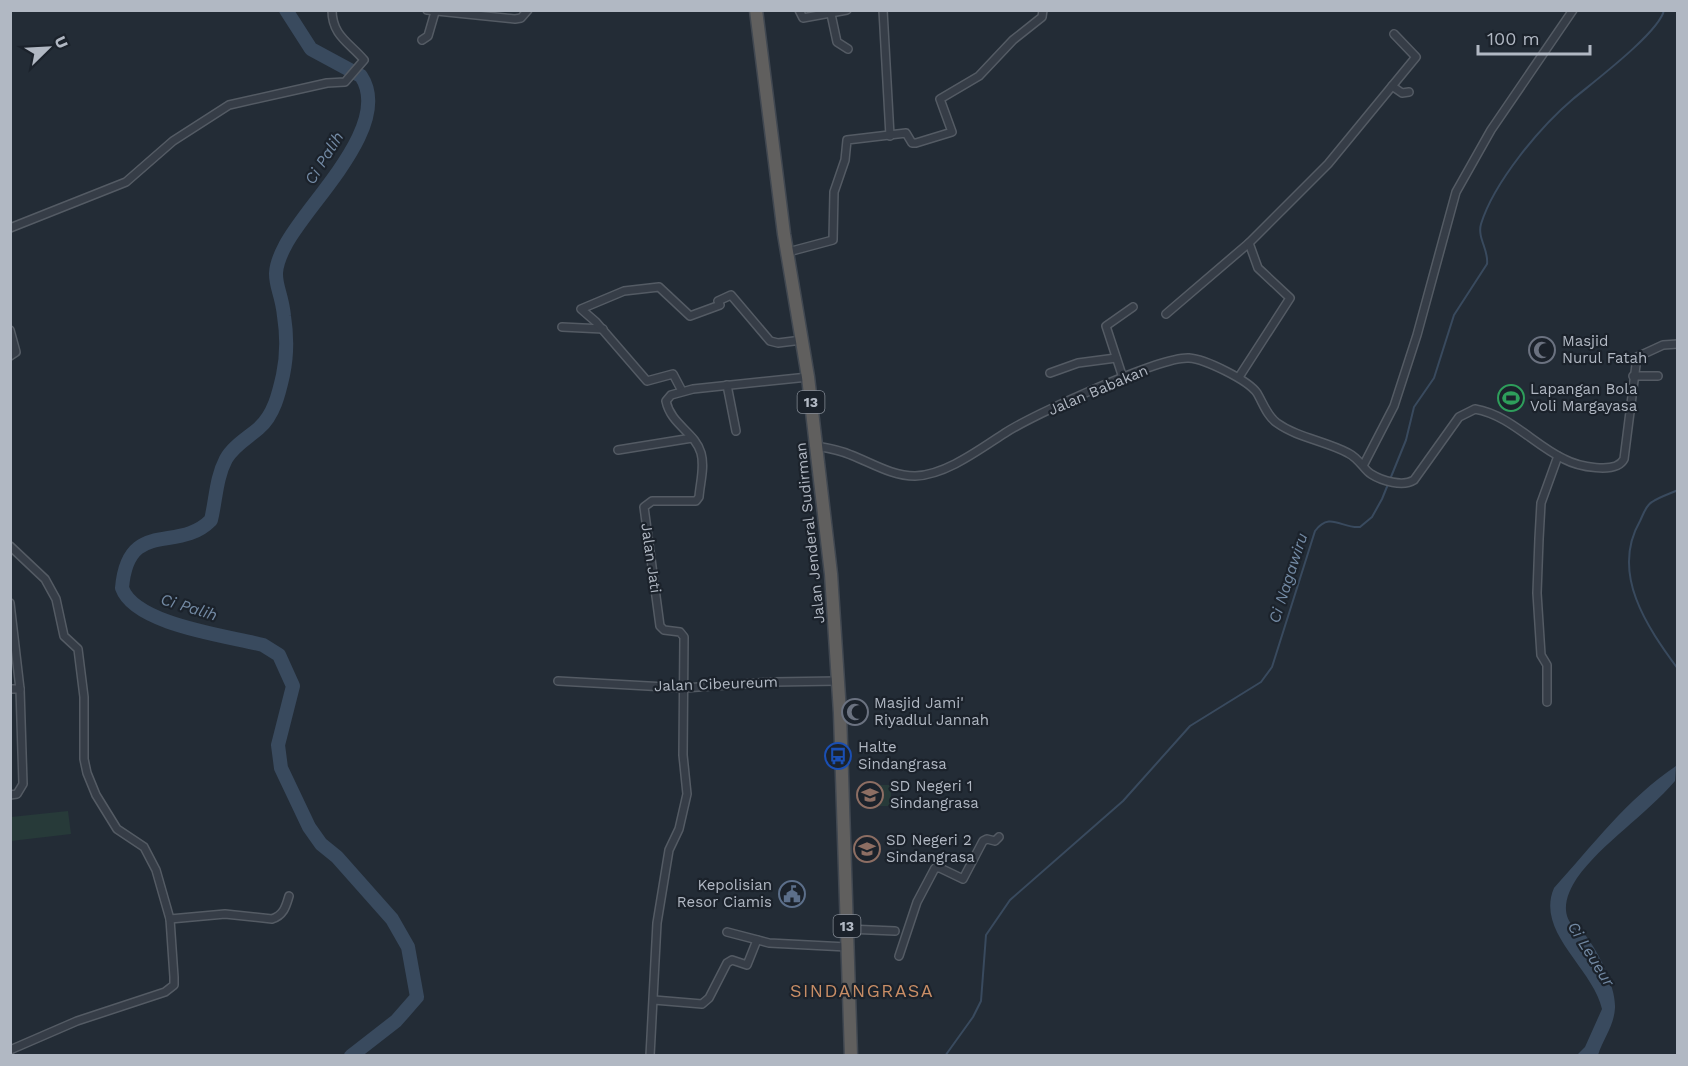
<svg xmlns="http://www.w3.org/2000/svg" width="1688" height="1066" viewBox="0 0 1688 1066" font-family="'Work Sans',sans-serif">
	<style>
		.green { fill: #273a39 }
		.water { fill: #394a5e }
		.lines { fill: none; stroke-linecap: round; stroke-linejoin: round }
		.stream { stroke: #394a5e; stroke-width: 2 }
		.river { stroke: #394a5e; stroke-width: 14 }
		.minor-casing { stroke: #545b64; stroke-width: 10 }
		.trunk-casing { stroke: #414851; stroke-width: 15 }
		.minor { stroke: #363d47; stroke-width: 7 }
		.trunk { stroke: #605f5e; stroke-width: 12 }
		.labels { text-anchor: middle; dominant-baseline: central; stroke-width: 4.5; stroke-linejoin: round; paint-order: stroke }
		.shield { fill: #1b222b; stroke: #848b95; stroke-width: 1.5 }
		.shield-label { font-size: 14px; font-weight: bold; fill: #b1b8c3 }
		.poi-label { font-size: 15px; fill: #b1b8c3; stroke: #1b222b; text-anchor: start }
		.street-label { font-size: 15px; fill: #b1b8c3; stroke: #1b222b }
		.water-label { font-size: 16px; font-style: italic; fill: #738aa4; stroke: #1b222b }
		.quarter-label { font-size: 18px; letter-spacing: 1.5px; fill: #c98e66; stroke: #1b222b }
	</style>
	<rect width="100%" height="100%" fill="#232c36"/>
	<g class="green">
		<polygon points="1512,384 1523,390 1511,411 1500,405"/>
		<rect x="875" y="785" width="16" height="21"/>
		<polygon points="68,811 71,834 11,841 11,817"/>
	</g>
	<path class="water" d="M 1676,766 L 1675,781 C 1646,815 1602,843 1577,878 C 1567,893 1559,914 1575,928 C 1578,932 1583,932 1586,936 C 1599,953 1616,987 1615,1008 C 1614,1026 1603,1039 1598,1055 L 1577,1055 L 1585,1047 L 1602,1009 C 1593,968 1535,932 1554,888 C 1592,846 1628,798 1676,766 Z"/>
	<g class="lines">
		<g class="stream">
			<path d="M 1678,490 C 1669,494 1659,497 1652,502 C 1646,505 1643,515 1640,521 C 1610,573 1647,627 1678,669"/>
			<path d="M 945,1056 L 973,1017 L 981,1001 L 986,935 L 1010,900 L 1123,801 L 1190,726 L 1261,682 L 1272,667 L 1315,531 C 1330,511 1342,529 1360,527 L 1372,517 L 1382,499 L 1406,440 L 1414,407 L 1434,378 L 1454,315 L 1487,264 C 1489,250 1477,238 1481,224 C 1494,182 1540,127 1573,99 C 1592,83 1660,32 1664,10"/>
		</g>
		<path class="river" d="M 286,10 L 311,49 L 361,76 C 394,126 306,204 285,246 C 267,280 281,284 284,316 C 287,335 287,356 283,375 C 279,393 274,415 259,428 C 249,437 233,446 226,459 C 216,478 216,499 211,520 C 178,554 128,517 122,588 C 135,625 229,636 263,645 L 279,655 L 293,686 L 278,745 L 281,768 L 309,827 L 321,844 L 337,857 L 392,919 L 408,947 L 417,997 L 396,1021 L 351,1056"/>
		<defs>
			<g id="minor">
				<polyline points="427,10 515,19 521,18 528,10"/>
				<polyline points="799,10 803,18 847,10"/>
				<polyline points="883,10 890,136"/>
				<polyline points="831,14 837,42 848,49"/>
				<polyline points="422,40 428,36 435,12"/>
				<polyline points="1392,86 1402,93 1409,92"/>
				<path d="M 10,228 L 126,182 L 173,141 L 229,105 L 327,83 L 345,82 L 364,60 C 350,43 332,36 332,10"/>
				<polyline points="788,252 833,240 834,192 845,160 847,140 906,133 912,143 916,143 952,132 940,99 979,76 1013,40 1042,17 1043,10"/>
				<polyline points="1166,314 1249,243"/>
				<polyline points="562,327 603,329"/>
				<polyline points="10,330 16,352 10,356"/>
				<polyline points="1050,373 1078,363 1116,358"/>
				<polyline points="1633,376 1658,376"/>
				<polyline points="1239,377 1290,298 1258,268 1249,243 1328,164 1416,57 1394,34"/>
				<polyline points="1123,378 1106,326 1133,307"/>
				<polyline points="727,385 736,431"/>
				<polyline points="682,391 673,374 647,381 596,322 581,309 624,291 659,287 690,316 720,305 718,301 731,295 770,341 778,343 802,340"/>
				<path d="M 816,446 C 828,448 840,450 851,455 C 872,463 892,476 915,476 C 946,475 980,449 1005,433 C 1032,415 1161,356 1189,358 C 1205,359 1248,380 1257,393 C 1263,403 1267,416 1277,423 C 1298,438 1326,441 1348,453 C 1360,459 1364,470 1371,474 C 1382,481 1403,487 1414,480 L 1459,417 L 1475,409 C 1510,415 1534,445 1564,459 C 1577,466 1616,475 1624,459 L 1637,357 L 1663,345 L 1678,344"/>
				<polyline points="618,450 692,438"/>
				<polyline points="1364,464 1394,406 1417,335 1456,192 1491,130 1573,10"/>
				<polyline points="10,546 45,579 56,599 64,636 78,649 84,697 84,759 87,773 96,795 117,829 144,847 156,870 170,919 174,977 174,985 165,992 77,1021 10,1050"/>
				<polyline points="10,603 20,689 23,784 17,794 10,795"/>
				<polyline points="558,681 684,688 773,682 838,681"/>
				<polyline points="10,689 20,689"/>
				<polyline points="1547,702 1547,665 1541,655 1537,593 1539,539 1541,503 1558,456"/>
				<path d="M 170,919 L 225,914 L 272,919 C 284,915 286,906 289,896"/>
				<polyline points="847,929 895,931"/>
				<polyline points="727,932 769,943 847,947"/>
				<polyline points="899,956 917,902 935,868 940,868 963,879 983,841 987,839 995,841 999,837"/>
				<polyline points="654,1000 702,1004 709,998 727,963 732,960 747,965 757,940"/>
				<path d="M 650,1056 L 657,923 L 669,850 L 679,829 L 687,794 L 683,755 L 684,637 L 680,632 L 664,630 L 660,626 L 644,507 L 652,501 L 696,501 L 699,497 C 700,483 705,467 701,453 C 695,432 671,425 666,401 L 671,395 L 693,389 L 808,377"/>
			</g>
			<polyline id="trunk" points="756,10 784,234 808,377 831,574 840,713 851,1056"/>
		</defs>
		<use href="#minor" class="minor-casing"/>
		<use href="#trunk" class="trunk-casing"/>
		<use href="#minor" class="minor"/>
		<use href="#trunk" class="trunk"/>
	</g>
	<defs>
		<symbol id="mosque-ring" viewBox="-11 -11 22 22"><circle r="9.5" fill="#1b222b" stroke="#6b7280" stroke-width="1.5"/><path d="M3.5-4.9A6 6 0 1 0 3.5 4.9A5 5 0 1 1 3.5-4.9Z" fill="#6b7280"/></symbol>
		<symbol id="stadium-ring" viewBox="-11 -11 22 22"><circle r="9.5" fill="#1b222b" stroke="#2e9e5b" stroke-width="1.5"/><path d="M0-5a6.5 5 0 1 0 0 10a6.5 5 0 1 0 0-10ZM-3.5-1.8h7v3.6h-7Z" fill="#2e9e5b"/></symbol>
		<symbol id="bus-ring" viewBox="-11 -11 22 22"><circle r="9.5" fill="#1b222b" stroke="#1a4fb4" stroke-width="1.5"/><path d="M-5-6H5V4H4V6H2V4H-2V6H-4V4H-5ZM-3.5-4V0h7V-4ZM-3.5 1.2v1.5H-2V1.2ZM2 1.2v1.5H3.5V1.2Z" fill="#1a4fb4"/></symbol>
		<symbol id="school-ring" viewBox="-11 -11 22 22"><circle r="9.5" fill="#1b222b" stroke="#8d6e63" stroke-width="1.5"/><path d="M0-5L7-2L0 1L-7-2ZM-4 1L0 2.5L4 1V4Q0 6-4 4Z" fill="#8d6e63"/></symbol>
		<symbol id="civic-ring" viewBox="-11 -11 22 22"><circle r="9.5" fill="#1b222b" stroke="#5c6f8a" stroke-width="1.5"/><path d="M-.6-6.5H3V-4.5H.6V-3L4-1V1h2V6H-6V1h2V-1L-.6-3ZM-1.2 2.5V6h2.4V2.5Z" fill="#5c6f8a"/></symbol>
	</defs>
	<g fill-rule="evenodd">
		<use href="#mosque-ring" x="1527" y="335" width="30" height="30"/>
		<use href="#stadium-ring" x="1496" y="383" width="30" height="30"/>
		<use href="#mosque-ring" x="840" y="697" width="30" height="30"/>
		<use href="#bus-ring" x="823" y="741" width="30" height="30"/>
		<use href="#school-ring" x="855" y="780" width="30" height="30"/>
		<use href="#school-ring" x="852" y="834" width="30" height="30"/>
		<use href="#civic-ring" x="777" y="879" width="30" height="30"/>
	</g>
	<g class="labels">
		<g class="shield">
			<rect x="797.5" y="391" width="27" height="22" rx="4.5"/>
			<rect x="833.5" y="915" width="27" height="22" rx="4.5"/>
		</g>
		<g class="shield-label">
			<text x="811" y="402">13</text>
			<text x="847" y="926">13</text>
		</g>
		<g class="poi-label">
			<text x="1562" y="341">Masjid<tspan x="1562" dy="17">Nurul Fatah</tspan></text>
			<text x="1530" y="389">Lapangan Bola<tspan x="1530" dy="17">Voli Margayasa</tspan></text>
			<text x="874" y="703">Masjid Jami'<tspan x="874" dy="17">Riyadlul Jannah</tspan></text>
			<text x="858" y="747">Halte<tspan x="858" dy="17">Sindangrasa</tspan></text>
			<text x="890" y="786">SD Negeri 1<tspan x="890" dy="17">Sindangrasa</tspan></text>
			<text x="886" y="840">SD Negeri 2<tspan x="886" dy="17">Sindangrasa</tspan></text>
			<text x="772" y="885" text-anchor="end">Kepolisian<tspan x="772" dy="17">Resor Ciamis</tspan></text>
		</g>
		<g class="street-label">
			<text transform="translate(1098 390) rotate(-23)">Jalan Babakan</text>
			<text transform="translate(810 533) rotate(-96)">Jalan Jenderal Sudirman</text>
			<text transform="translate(651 558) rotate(82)">Jalan Jati</text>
			<text transform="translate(716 684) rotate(-2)">Jalan Cibeureum</text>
		</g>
		<g class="water-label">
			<text transform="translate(324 158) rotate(-58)">Ci Palih</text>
			<text transform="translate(1288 578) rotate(-72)">Ci Nagawiru</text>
			<text transform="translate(189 607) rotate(17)">Ci Palih</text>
			<text transform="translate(1591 954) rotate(58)">Ci Leueur</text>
		</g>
		<g class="quarter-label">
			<text x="862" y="990">SINDANGRASA</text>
		</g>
	</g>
	<rect width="1688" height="1066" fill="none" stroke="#b1b8c3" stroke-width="24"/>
	<g transform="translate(48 48) rotate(66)" stroke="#1b222b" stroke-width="4.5" paint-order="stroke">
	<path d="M0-4.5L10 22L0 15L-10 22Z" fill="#b1b8c3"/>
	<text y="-9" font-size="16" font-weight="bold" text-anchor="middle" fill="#b1b8c3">U</text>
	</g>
	<path d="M1478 45v9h112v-9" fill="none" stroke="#b1b8c3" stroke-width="3"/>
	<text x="1487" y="45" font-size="18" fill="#b1b8c3" stroke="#1b222b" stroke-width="4.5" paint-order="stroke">100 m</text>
</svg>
